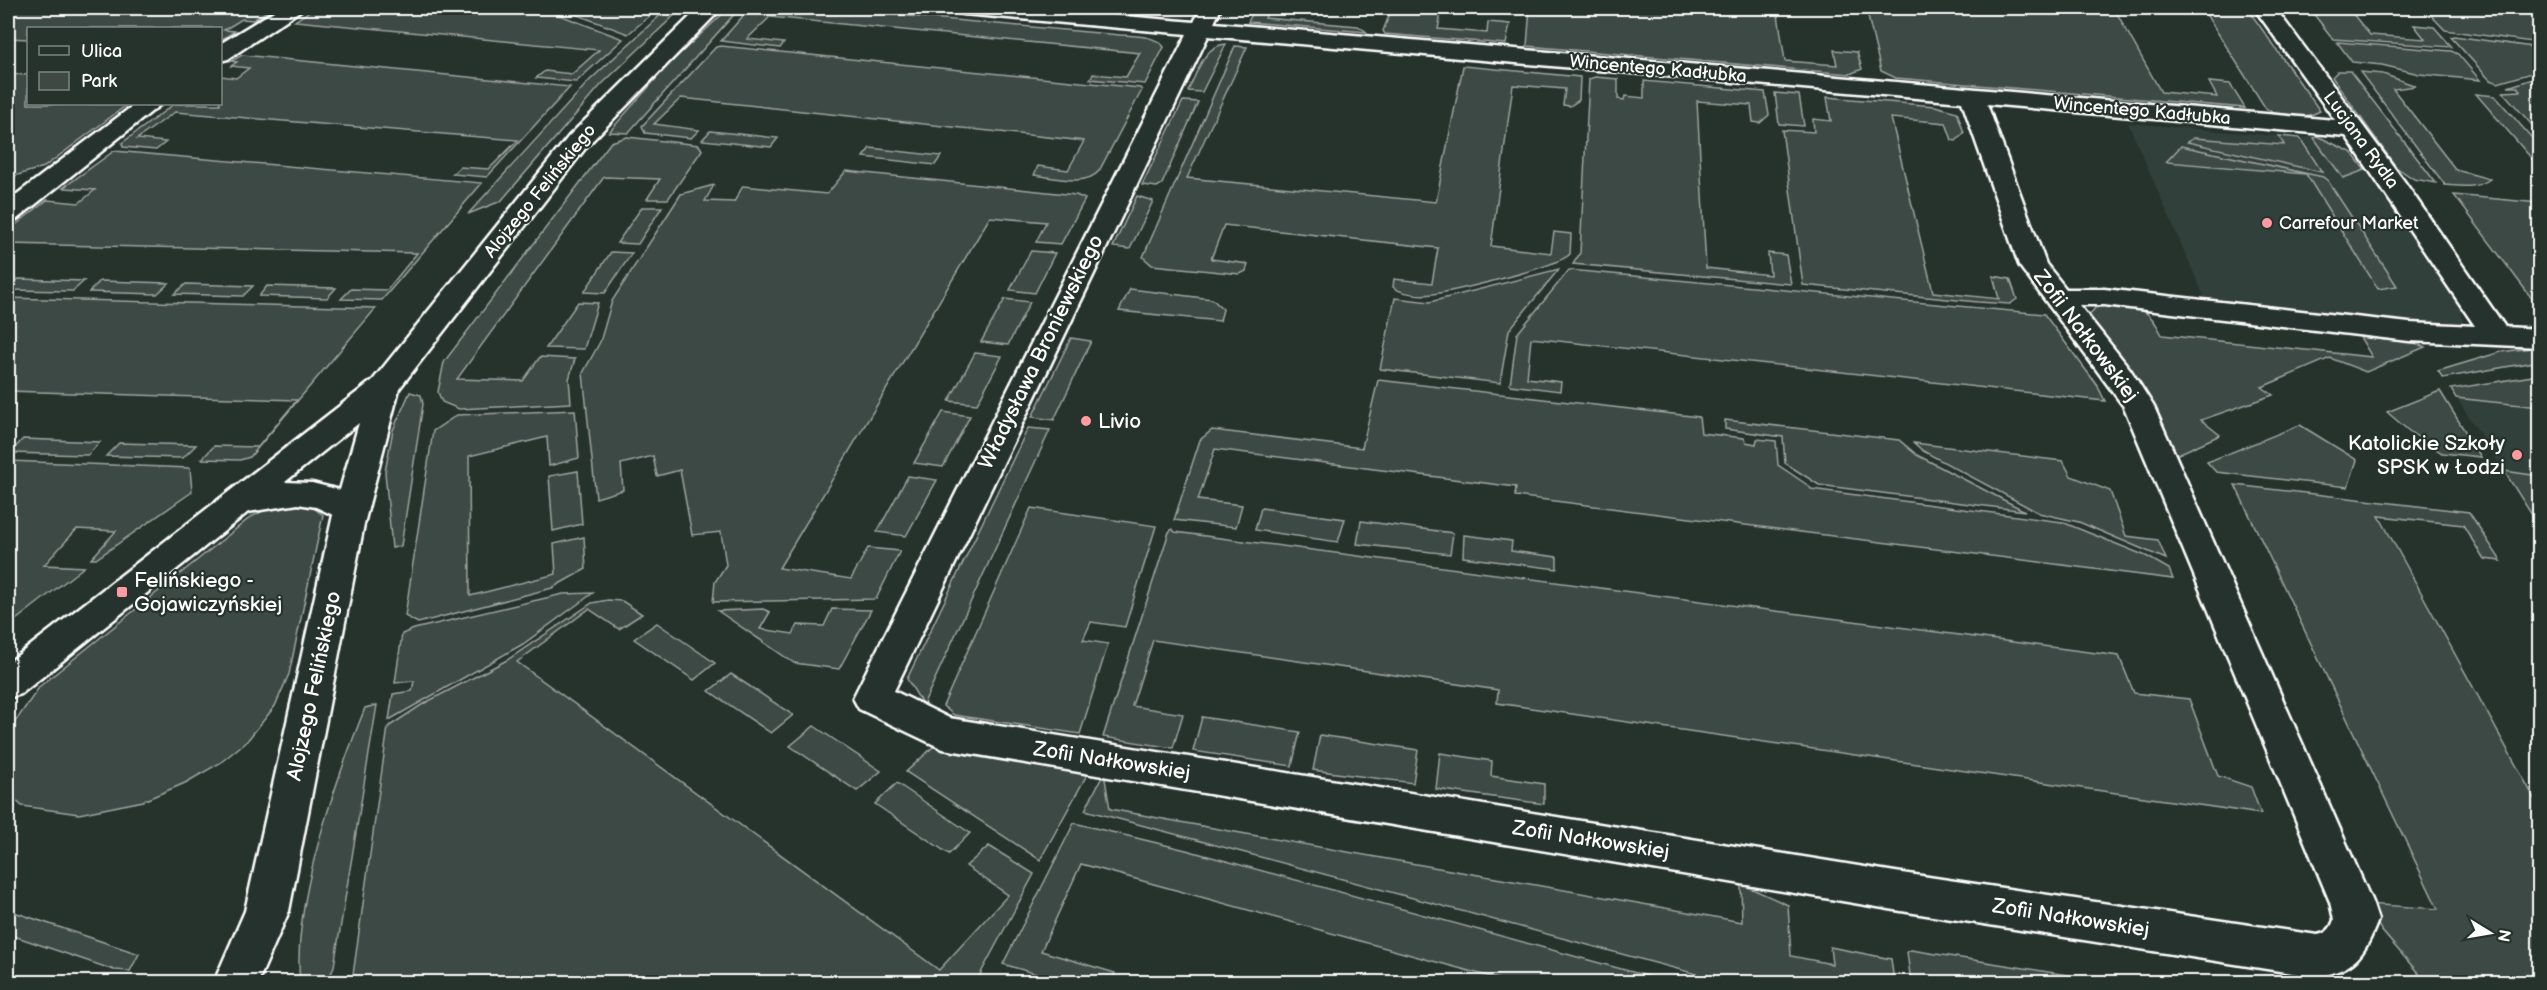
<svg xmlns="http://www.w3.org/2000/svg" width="2547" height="990" viewBox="0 0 2547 990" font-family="'Balsamiq Sans',sans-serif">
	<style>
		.built { fill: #333f3a }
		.green { fill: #3e4944; stroke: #9ea4a2; stroke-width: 1.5 }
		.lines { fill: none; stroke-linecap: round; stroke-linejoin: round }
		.street-casing { stroke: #fff; stroke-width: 5 }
		.secondary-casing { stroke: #fff; stroke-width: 5 }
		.street { fill: #26332d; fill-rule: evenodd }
		.secondary { fill: #26332d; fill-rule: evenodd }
		.poi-dot { fill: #ff9aa2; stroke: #26332d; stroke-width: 2 }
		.labels { text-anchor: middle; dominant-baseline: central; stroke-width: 4.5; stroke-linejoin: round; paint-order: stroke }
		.far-street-label { font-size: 18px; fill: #fff; stroke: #26332d }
		.far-poi-label { font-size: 18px; fill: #fff; stroke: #26332d; text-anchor: start }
		.street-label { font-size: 21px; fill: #fff; stroke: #26332d }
		.poi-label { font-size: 21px; fill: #fff; stroke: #26332d; text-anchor: start }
	</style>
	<rect width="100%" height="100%" fill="#26332d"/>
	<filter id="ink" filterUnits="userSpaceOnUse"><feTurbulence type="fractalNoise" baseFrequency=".0167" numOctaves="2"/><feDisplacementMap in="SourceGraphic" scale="12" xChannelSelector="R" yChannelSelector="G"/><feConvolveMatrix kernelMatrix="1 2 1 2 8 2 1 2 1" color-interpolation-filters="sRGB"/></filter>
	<g filter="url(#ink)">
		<g class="built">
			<polygon points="2128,123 2300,138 2317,136 2343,147 2365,170 2461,309 2463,323 2441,325 2206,301"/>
			<polygon points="2539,375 2539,526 2451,389"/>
		</g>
		<g class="green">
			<polygon points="8,8 268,8 269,10 253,20 242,19 224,30 235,31 221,40 220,28 28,28 28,39 8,38"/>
			<polygon points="314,8 541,8 623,39 576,82 536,78 545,71 572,74 599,50 295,21"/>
			<polygon points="559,8 659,8 628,34"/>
			<polygon points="668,8 682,8 601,85 501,201 468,214 590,80"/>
			<path d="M 750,8 L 820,8 L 1120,35 C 1134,36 1155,35 1164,47 L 1145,84 L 1090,79 L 1093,74 L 1126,77 L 1140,53 L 770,17 L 747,39 L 784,43 L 780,48 L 721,41 Z"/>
			<polygon points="1255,8 1269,8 1265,18 1358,26 1367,32 1248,22"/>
			<polygon points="1392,8 1442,8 1438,29 1487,33 1488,22 1510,24 1506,44 1385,34 1383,31"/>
			<polygon points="1530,8 1777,8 1785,61 1837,65 1834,50 1857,52 1862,69 1850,74 1527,46"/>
			<polygon points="1866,8 2114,8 2161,92 2217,97 2209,82 2230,84 2245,108 1896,78 1881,71"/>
			<path d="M 2202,8 L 2247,8 L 2320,111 C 2303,120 2283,118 2266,109 Z"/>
			<polygon points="2309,8 2348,8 2370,35 2425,39 2414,25 2434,27 2452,47 2333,39"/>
			<polygon points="2424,8 2539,8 2539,43 2445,30"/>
			<polygon points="728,9 738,10 628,133 609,132 670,63"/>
			<polygon points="2454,36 2539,48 2539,71 2498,83 2490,80 2451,37"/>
			<polygon points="2337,42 2451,51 2458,54 2480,80 2419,74 2382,65 2352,62"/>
			<path d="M 1226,44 L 1202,92 L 1188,91 C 1197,73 1204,45 1226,44 Z"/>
			<path d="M 721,46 L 1140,88 L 1142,90 L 1099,171 C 1086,187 1053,177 1034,175 L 1038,166 L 1068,170 L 1084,141 L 681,98 L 654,124 L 699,130 L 691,138 L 645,133 L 642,126 L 716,47 Z"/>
			<path d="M 1235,46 L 1247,47 L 1187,178 L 1436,202 L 1463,66 L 1580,77 L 1579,100 L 1570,106 L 1563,105 L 1565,89 L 1513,85 L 1491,246 L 1551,253 L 1554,232 L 1571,234 L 1570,254 C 1558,267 1455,291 1433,294 C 1422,296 1401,294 1393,287 L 1394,279 L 1432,283 L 1438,248 L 1224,225 L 1211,259 L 1248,264 L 1246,271 L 1240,274 L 1152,265 L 1143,257 Z"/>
			<polygon points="242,55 570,87 487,177 452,174 460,167 489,169 518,140 175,112 137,139 166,142 156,150 123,147 122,143 174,104 220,104 221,76 236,78 249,68 231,66 237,62 231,61"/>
			<polygon points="2338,71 2350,71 2436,183 2414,179 2396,167 2332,77"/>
			<path d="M 2360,72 L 2383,74 L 2416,86 L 2393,89 L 2456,170 L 2490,179 C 2477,189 2461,186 2445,185 Z"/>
			<polygon points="8,74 28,75 28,104 128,104 44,167 8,178 8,142 14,137 8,136"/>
			<polygon points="1595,77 1618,79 1618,99 1624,100 1625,96 1644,98 1644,81 1765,92 1769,115 1760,123 1753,122 1751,105 1697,101 1706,268 1770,275 1768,253 1786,255 1791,284 1573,264 1580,253 1589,79"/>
			<polygon points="2539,77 2540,77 2539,133 2503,92 2521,91 2518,87 2508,87"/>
			<polygon points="1775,93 1799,95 1804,126 1779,124"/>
			<polygon points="2476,94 2495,96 2539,146 2539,167"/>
			<polygon points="1827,97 1935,106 1957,112 1964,133 1956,141 1952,140 1946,123 1891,118 1933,292 1999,299 1993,276 2010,279 2017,299 2010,304 1978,302 1803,285 1782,130 1814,132 1813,119 1831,121"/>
			<polygon points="1183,101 1198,102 1162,184 1157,187 1142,185"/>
			<polygon points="710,131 778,138 771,147 702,140"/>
			<polygon points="2279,136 2300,138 2322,172 2187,142 2194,138 2284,145"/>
			<polygon points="2317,136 2351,152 2365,170 2343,178 2314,138"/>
			<polygon points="627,137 699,145 702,150 668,199 647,199 660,179 604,177 457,379 523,381 540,357 575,359 569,379 571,403 459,409 442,402 438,392 444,362 611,142"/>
			<polygon points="2181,146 2323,177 2328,181 2397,286 2378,289 2306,174 2166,162"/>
			<polygon points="870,148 941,156 935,165 863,157"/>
			<polygon points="114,151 482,183 382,300 341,299 351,289 387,290 417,253 8,244 8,231 47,200 79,203 95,190 63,188"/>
			<polygon points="846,171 1076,195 1085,199 1061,244 1036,242 1046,222 990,217 779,568 851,579 868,548 900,551 876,599 713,602 715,582 726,565 721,532 692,535 680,470 657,476 653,456 621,464 623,490 596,498 583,373 600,342 612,301 681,194 714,185 705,201 734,202 743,186 827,194"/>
			<polygon points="2454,195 2539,203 2539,308"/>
			<polygon points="1137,196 1153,201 1130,249 1113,247"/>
			<polygon points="642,207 662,207 638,244 617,243"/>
			<polygon points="1031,251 1055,253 1035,293 1010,290"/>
			<polygon points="611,252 632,253 605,293 584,292"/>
			<polygon points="1559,269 1509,330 1500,383 1380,369 1395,298 1430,302"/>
			<polygon points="1569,270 2044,314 2097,385 2105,401 1531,338 1527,378 1561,382 1560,391 1510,385 1517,334"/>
			<polygon points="18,279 84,281 73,291 8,290"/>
			<polygon points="100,281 169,283 157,294 89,292"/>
			<polygon points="186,284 253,286 243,296 174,294"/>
			<polygon points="267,286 336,288 327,298 259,296"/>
			<polygon points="1130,289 1212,299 1223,309 1220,321 1119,311"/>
			<polygon points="8,298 376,308 250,457 240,460 202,459 214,446 258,447 297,400 8,391"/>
			<polygon points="1005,299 1030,302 1008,345 981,342"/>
			<polygon points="578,302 598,303 584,349 546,348"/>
			<path d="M 2108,305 C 2139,307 2148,306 2162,335 L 2372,357 L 2360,337 L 2415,343 L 2425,347 L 2366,372 L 2330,358 L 2262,387 L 2273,395 L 2201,420 L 2220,435 L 2176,455 L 2147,395 L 2089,316 L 2095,308 Z"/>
			<polygon points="1071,338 1091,341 1054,420 1032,417"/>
			<polygon points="2531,348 2539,348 2539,361 2443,378 2438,371 2501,352"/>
			<polygon points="975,353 1002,356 977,404 949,401"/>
			<polygon points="2539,375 2539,407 2456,398 2451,389"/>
			<polygon points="1378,380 1699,417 1701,433 1744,438 1746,442 1756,444 1757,439 1776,441 1778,465 1809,486 1811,489 2062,522 2146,556 2169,569 2173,579 1515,496 1516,487 1215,449 1198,500 1242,505 1236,527 1174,520 1200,440 1212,430 1362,448"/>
			<polygon points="2440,391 2481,457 2442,453 2409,431 2387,412"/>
			<polygon points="410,392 421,395 423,404 401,546 392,548 385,472 393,430"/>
			<polygon points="575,410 579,458 549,466 547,437 469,456 470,596 556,574 554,544 584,537 586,569 552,588 418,623 405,616 433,431 457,415"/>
			<polygon points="943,412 970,416 943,467 914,463"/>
			<polygon points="1725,420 1899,440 1917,455 2025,511 1819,485 1785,463 1783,437 1725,429"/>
			<polygon points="2300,425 2357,460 2348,487 2216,472 2207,462"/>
			<polygon points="1028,428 1050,430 923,705 907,679"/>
			<polygon points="23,439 100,442 88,455 10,453"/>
			<polygon points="119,443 196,445 183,458 106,456"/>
			<polygon points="1914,443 2063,461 2071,476 2110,491 2126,536 2158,540 2166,559 2079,522 2039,513 1923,451"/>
			<polygon points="8,461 190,468 192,492 96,559 91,559 116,531 77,529 44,565 84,567 8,626"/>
			<polygon points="578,471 582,524 553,531 549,476"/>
			<polygon points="2504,471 2539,476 2539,526"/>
			<polygon points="908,476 937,480 906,536 877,532"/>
			<polygon points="2235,485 2469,512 2501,561 2484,559 2463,525 2379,516 2539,807 2539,982 2426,982 2381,930 2367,904 2438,909"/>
			<polygon points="277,504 308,504 323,515 289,674 275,706 247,741 220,763 185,783 143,801 79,814 22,806 8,793 8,732 40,686 251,517"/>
			<polygon points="1031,508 1156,526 1125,627 1091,622 1083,640 1108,644 1080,734 954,715 943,706"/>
			<polygon points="1261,508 1345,519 1338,542 1255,530"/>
			<polygon points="1361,521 1453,533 1450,554 1357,544"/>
			<polygon points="1172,529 1175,532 2119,656 2134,693 2189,699 2218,776 2251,787 2261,814 1497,703 1498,690 1153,640 1132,706 1183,714 1173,748 1103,737 1169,532"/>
			<polygon points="1464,535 1512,541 1511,551 1557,557 1557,569 1463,557"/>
			<polygon points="593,593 523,644 389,720 393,694 412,691 414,681 395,683 402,634 414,629 563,594"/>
			<polygon points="608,600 622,601 642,614 619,629 589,609 517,662 939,970 1008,895 966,866 989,846 1034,874 976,982 352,982 388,727 423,704 507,660 592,603"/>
			<polygon points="763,609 770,612 760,629 793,634 798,625 824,626 832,609 871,610 839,669 794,663 718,611"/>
			<polygon points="657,623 715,663 694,680 634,639"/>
			<polygon points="731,674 793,715 771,733 709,691"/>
			<path d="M 377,705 L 334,966 L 329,980 L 300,982 C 292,902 335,783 365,708 Z"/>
			<polygon points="1202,717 1300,732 1292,766 1193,751"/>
			<polygon points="814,726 881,771 857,791 790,746"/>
			<polygon points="1320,735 1418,750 1413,783 1313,770"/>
			<polygon points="933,747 1089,771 1040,860 906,772"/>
			<polygon points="1440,753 1492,761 1491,776 1544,784 1544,804 1436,789"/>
			<path d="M 1104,773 L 1110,809 C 1321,849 1532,883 1742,922 L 1741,884 L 1788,905 L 1791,956 L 1832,964 L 1830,947 L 1891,959 L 1894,982 L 1726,982 L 1085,810 Z"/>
			<polygon points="897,783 970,833 949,854 875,804"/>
			<polygon points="1074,823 1186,850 1669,982 1509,982 1081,864 1041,951 1115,973 1112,982 1063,982 1003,964"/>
			<polygon points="8,910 139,954 130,971 114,970 8,934"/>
			<polygon points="1911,950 2111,982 1911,982 1907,952"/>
		</g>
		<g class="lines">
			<defs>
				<g id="street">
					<polygon points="279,8 304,8 228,59 220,61 220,44"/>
					<path d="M 952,8 L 1031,8 L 1194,22 L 1201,8 L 1221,8 L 1214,23 L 2335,120 L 2254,8 L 2275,8 L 2404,181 L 2505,327 L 2540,329 L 2540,347 L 2409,341 L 2104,305 L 2079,305 L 2130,369 L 2154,407 L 2372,902 L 2378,920 C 2364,956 2356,969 2317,977 L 1895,910 L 943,749 L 859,709 L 853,698 L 1187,34 L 963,14 L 956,12 ZM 1208,36 L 1962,102 L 2019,265 L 2124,407 L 2330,902 L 2334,920 C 2331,929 2326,934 2317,935 L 1895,872 L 949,718 L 894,691 ZM 1987,104 L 2346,136 L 2475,326 L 2409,323 L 2104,289 L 2066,289 L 2046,264 Z"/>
					<polygon points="135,104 161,104 17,219 8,221 8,201"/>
				</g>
				<path id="secondary" d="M 699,8 L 722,8 L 587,146 L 399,389 L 364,524 L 289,911 L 258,982 L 214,982 L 245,911 L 333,515 L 316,507 L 298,504 L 248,512 L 21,694 L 8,698 L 8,663 L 373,380 L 569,136 ZM 359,423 L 340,490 L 312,483 L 285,482 Z"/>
			</defs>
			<use href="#street" class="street-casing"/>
			<use href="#secondary" class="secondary-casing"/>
			<use href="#street" class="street"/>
			<use href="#secondary" class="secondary"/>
		</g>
	</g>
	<g class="poi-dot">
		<circle cx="2267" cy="223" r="6"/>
		<circle cx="1086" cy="421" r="6"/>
		<circle cx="2517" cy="455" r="6"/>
		<rect x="116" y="586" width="12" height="12" rx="3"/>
	</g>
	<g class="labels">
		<g class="far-street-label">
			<text transform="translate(1658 69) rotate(5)">Wincentego Kadłubka</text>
			<text transform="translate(2142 111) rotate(5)">Wincentego Kadłubka</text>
			<text transform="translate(2361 140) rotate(54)">Lucjana Rydla</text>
			<text transform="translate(540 191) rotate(-51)">Alojzego Felińskiego</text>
		</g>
		<g class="far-poi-label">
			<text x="2279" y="223">Carrefour Market</text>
		</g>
		<g class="street-label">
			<text transform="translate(2086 336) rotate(53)">Zofii Nałkowskiej</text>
			<text transform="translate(1041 352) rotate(-64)">Władysława Broniewskiego</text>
			<text transform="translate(314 686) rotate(-78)">Alojzego Felińskiego</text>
			<text transform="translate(1112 761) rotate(9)">Zofii Nałkowskiej</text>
			<text transform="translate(1591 840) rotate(9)">Zofii Nałkowskiej</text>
			<text transform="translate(2071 918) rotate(9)">Zofii Nałkowskiej</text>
		</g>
		<g class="poi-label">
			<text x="1098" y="421">Livio</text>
			<text x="2505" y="443" text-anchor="end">Katolickie Szkoły<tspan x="2505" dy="24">SPSK w Łodzi</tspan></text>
			<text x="134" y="580">Felińskiego -<tspan x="134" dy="24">Gojawiczyńskiej</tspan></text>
		</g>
	</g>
	<rect width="2547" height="990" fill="none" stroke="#26332d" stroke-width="30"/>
	<rect x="15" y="15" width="2517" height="960" fill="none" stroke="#fff" stroke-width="2" filter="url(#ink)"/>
	<rect x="27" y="27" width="195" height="78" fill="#26332d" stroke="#7d8581" stroke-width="1.5"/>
	<rect x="39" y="46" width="30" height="9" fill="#26332d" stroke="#7d8581" stroke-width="1.5"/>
	<text x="81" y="57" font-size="18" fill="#ffffff">Ulica</text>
	<rect x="39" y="72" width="30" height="18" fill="#3e4944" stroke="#7d8581" stroke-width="1.5"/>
	<text x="81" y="87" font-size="18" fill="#ffffff">Park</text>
	<g transform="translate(2490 933) rotate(101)" stroke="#26332d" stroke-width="4.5" paint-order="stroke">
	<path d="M0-4.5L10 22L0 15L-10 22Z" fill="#ffffff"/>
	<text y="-9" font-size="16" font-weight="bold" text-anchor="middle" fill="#ffffff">N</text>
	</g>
</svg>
